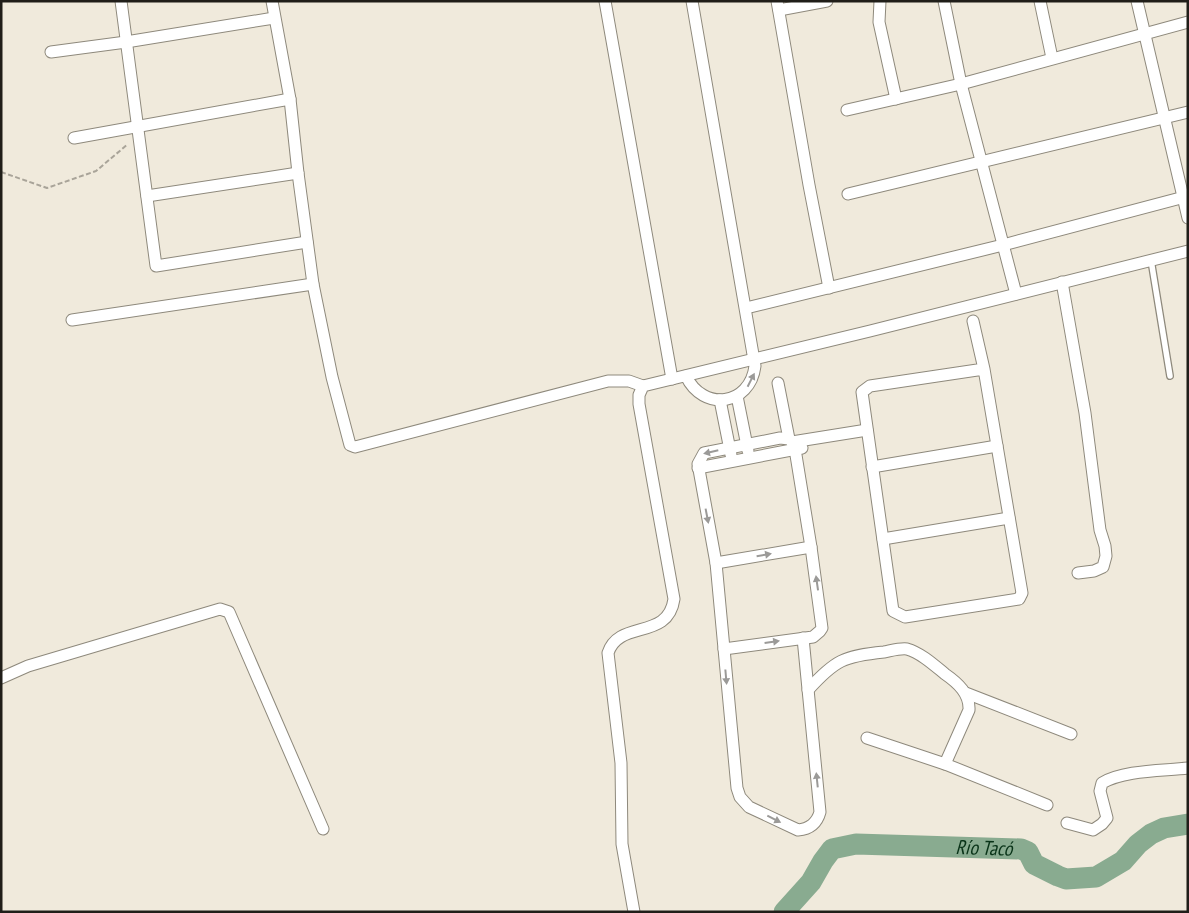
<svg xmlns="http://www.w3.org/2000/svg" width="1189" height="913" viewBox="0 0 1189 913" font-family="'PT Sans Narrow',sans-serif">
	<style>
		.lines { fill: none; stroke-linecap: round; stroke-linejoin: round }
		.river { stroke: #89ab90; stroke-width: 21 }
		.lane-casing { stroke: #8e897c; stroke-width: 8 }
		.street-casing { stroke: #8e897c; stroke-width: 13 }
		.path { stroke: #a9a499; stroke-width: 2; stroke-dasharray: 5 2.5; stroke-linecap: butt }
		.lane { stroke: #fff; stroke-width: 5.5 }
		.street { stroke: #fff; stroke-width: 11 }
		.oneway { fill: #9b9a98 }
		.labels { text-anchor: middle; dominant-baseline: central; stroke-width: 4; stroke-linejoin: round; paint-order: stroke }
		.water-label { font-size: 20px; font-style: italic; fill: #093318; stroke: #fdf8e9 }
	</style>
	<rect width="100%" height="100%" fill="#f0eadc"/>
	<g class="lines">
		<path class="river" id="s1" d="M 784,912 L 811,882 L 823,861 L 832,849 L 856,844 L 1021,849 L 1028,852 L 1034,864 L 1058,876 L 1066,879 L 1096,877 L 1123,861 L 1138,844 L 1151,834 L 1164,828 L 1188,824"/>
		<defs>
			<polyline id="lane" points="1151,260 1170,376"/>
			<g id="street">
				<polyline points="121,1 156,266 307,242"/>
				<polyline points="272,1 290,99 298,173 313,284 332,377 350,445 355,447 608,381 629,381 643,386"/>
				<polyline points="605,1 672,379"/>
				<polyline points="777,1 809,185 829,288"/>
				<polyline points="880,1 879,22 896,99"/>
				<polyline points="944,1 961,84 1016,294"/>
				<polyline points="1040,1 1052,58"/>
				<polyline points="1137,1 1188,218"/>
				<polyline points="779,10 827,1"/>
				<polyline points="51,52 126,42 274,18"/>
				<polyline points="847,110 961,84 1188,22"/>
				<polyline points="74,138 290,99"/>
				<polyline points="848,194 1188,112"/>
				<polyline points="147,196 298,173"/>
				<polyline points="1062,282 1085,413 1100,530 1105,546 1106,556 1103,567 1094,571 1078,573"/>
				<polyline points="746,308 1003,245 1188,196"/>
				<polyline points="72,320 313,284"/>
				<polyline points="973,321 984,369 1022,593 1019,599 905,617 893,611 862,392 870,386 984,369"/>
				<path d="M 686,376 C 703,412 750,406 755,366 L 692,1"/>
				<polyline points="778,383 789,439"/>
				<polyline points="737,396 748,451"/>
				<polyline points="720,400 731,455"/>
				<polyline points="872,467 997,446"/>
				<polyline points="698,468 802,448"/>
				<polyline points="883,539 1009,518"/>
				<polyline points="716,563 811,547"/>
				<path d="M 803,638 L 820,812 C 817,823 810,829 798,830 L 749,807 L 740,797 L 737,788 L 716,563 L 698,464 L 704,453 L 780,438 L 789,439 L 792,442 L 867,430"/>
				<polyline points="724,649 813,637 820,631 822,628 811,547 795,449 792,442"/>
				<polyline points="1,678 28,666 220,609 229,612 323,829"/>
				<path d="M 808,690 C 835,660 844,656 884,652 C 890,651 900,648 907,649 C 921,653 934,665 945,674 C 958,683 970,694 969,710 L 945,764"/>
				<polyline points="966,693 1071,734"/>
				<polyline points="867,738 945,764 1047,805"/>
				<path d="M 1067,823 L 1093,830 L 1102,824 L 1107,818 L 1100,791 L 1102,783 C 1124,770 1162,771 1188,768"/>
				<path d="M 634,912 L 622,844 L 621,763 L 608,653 C 619,619 668,641 674,599 L 639,404 L 639,395 L 643,386 L 870,331 L 1188,251"/>
			</g>
		</defs>
		<use href="#lane" class="lane-casing"/>
		<use href="#street" class="street-casing"/>
		<polyline class="path" points="1,172 47,188 96,171 128,144"/>
		<use href="#lane" class="lane"/>
		<use href="#street" class="street"/>
	</g>
	<defs><path id="oneway-solid" d="M-6-.8H1V-3.2L6.5 0L1 3.2V.8H-6Z" transform="scale(1.25)"/></defs>
	<g class="oneway">
		<use href="#oneway-solid" transform="translate(751 380) rotate(-63)"/>
		<use href="#oneway-solid" transform="translate(711 452) rotate(167)"/>
		<use href="#oneway-solid" transform="translate(707 516) rotate(79)"/>
		<use href="#oneway-solid" transform="translate(764 555) rotate(-10)"/>
		<use href="#oneway-solid" transform="translate(817 583) rotate(-98)"/>
		<use href="#oneway-solid" transform="translate(772 642) rotate(-8)"/>
		<use href="#oneway-solid" transform="translate(726 677) rotate(85)"/>
		<use href="#oneway-solid" transform="translate(817 780) rotate(-96)"/>
		<use href="#oneway-solid" transform="translate(774 819) rotate(27)"/>
	</g>
	<g class="labels">
		<g class="water-label">
			<text stroke="none"><textPath href="#s1" startOffset="232">Río Tacó</textPath></text>
		</g>
	</g>
	<rect width="1189" height="913" fill="none" stroke="#201e19" stroke-width="5"/>
</svg>
